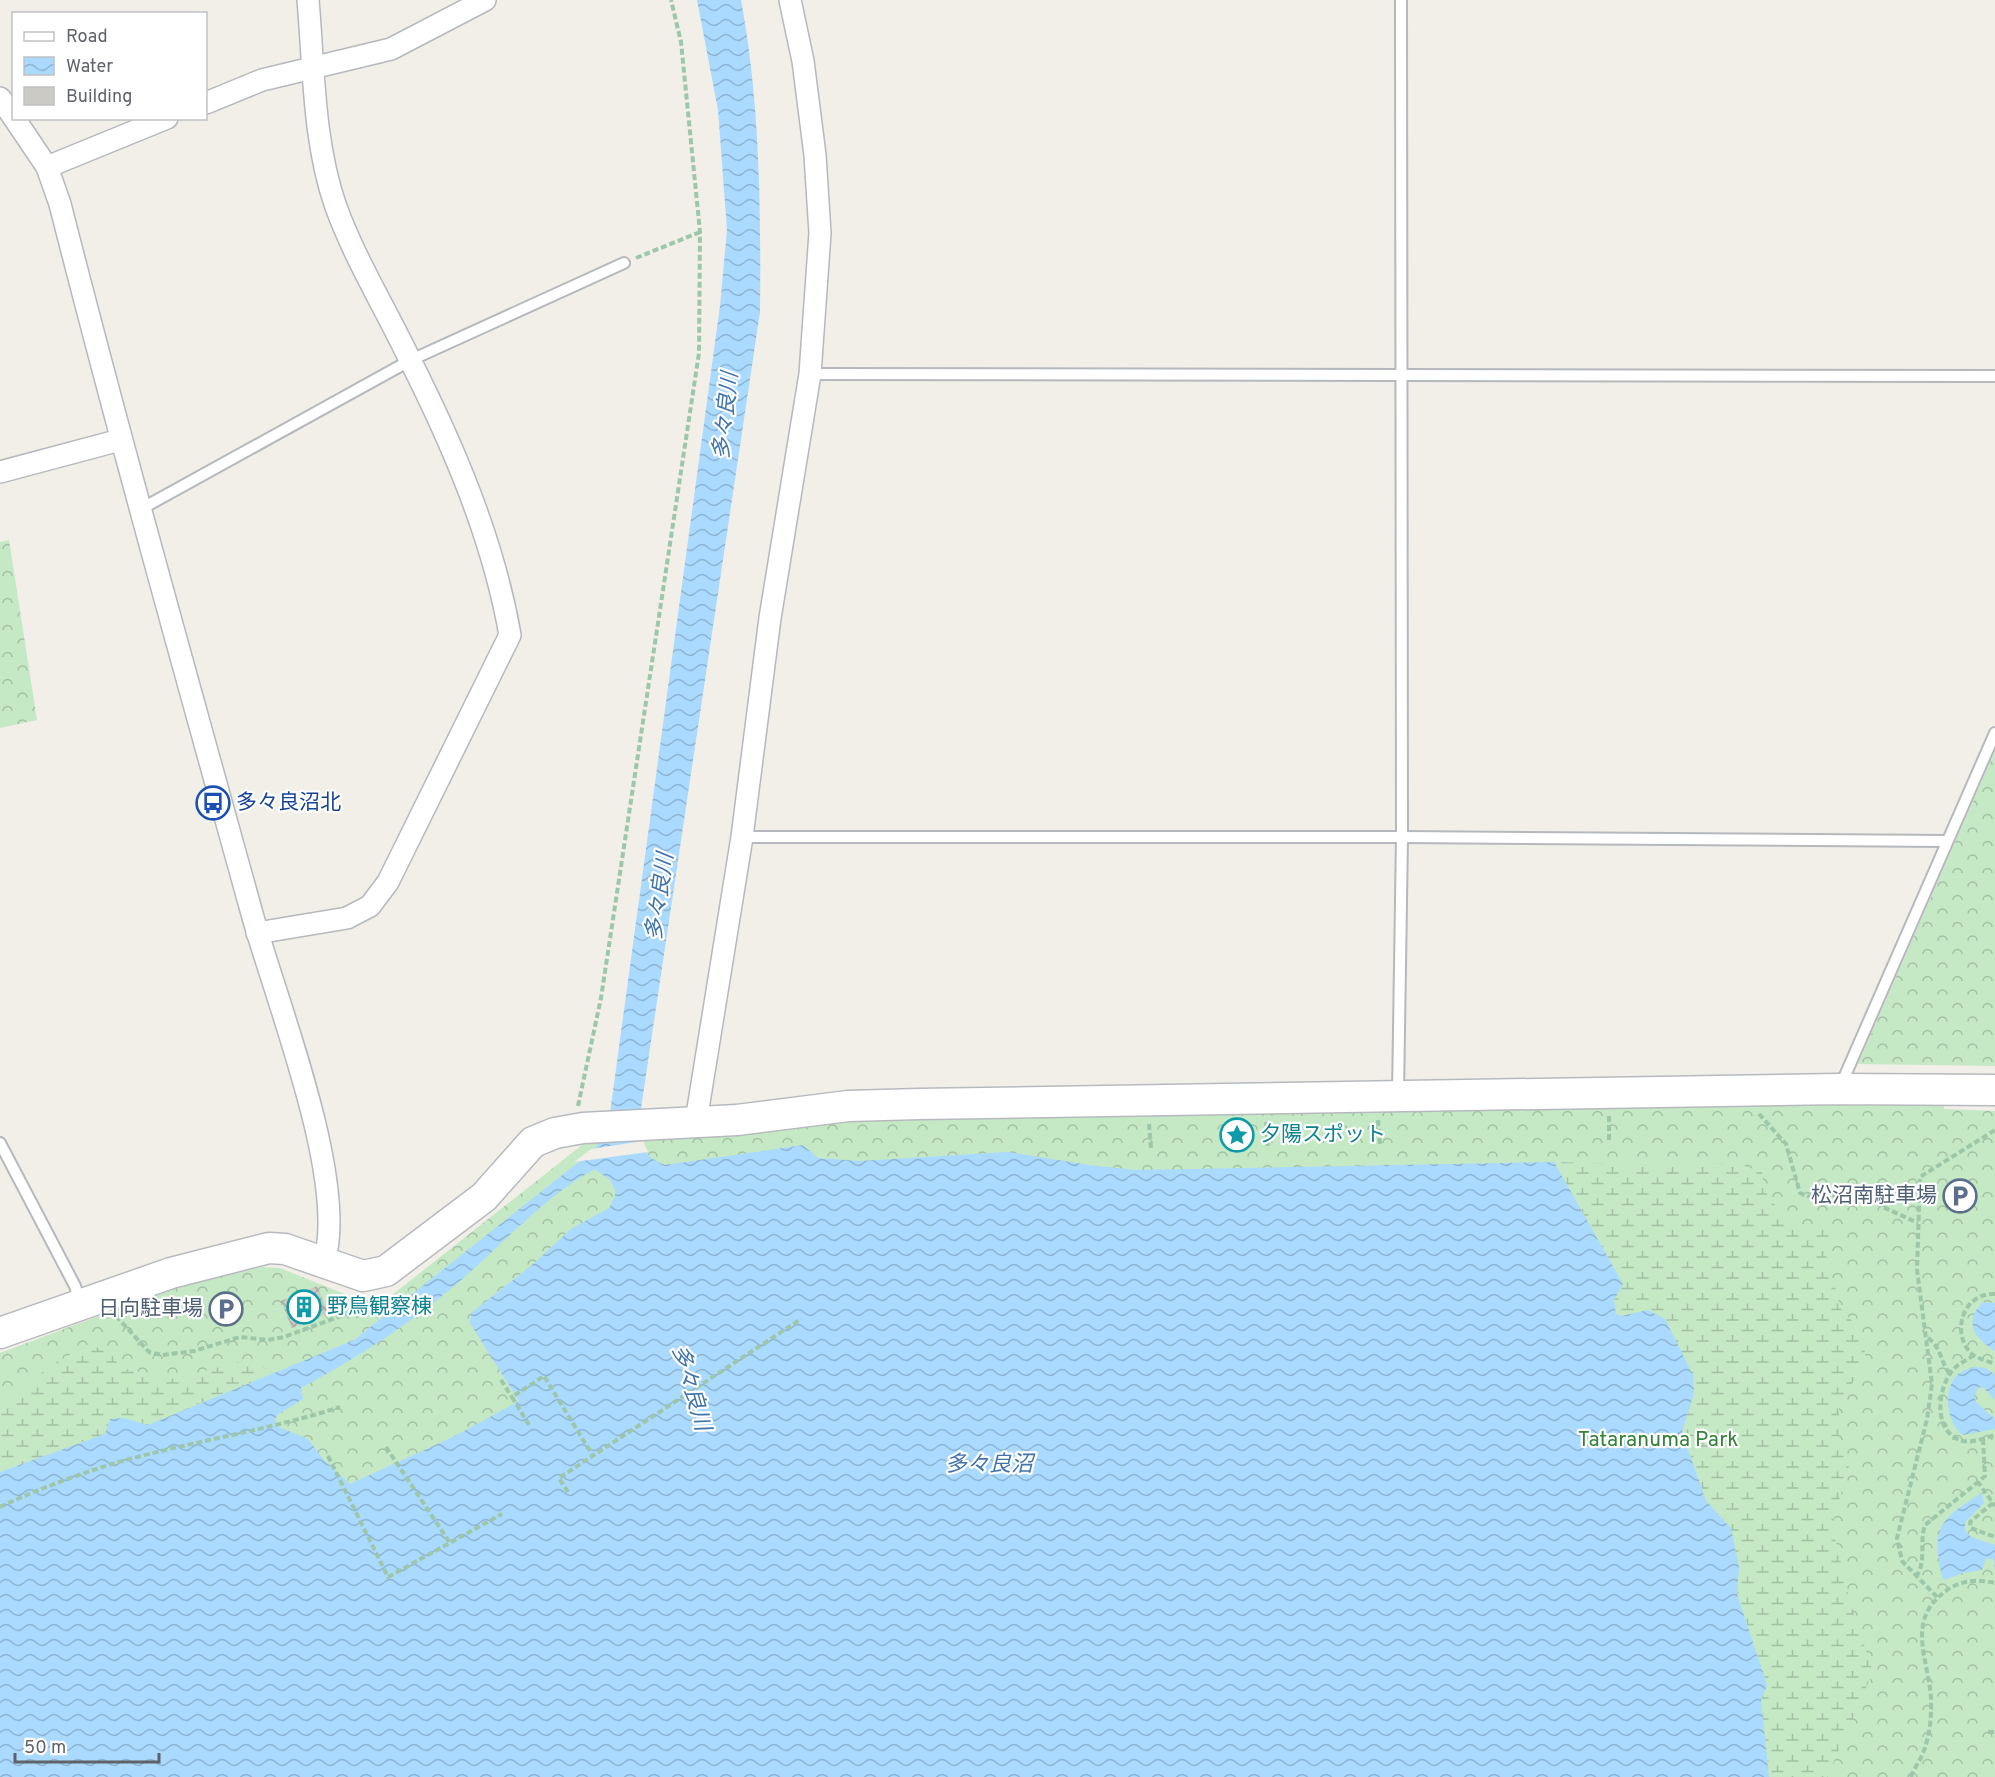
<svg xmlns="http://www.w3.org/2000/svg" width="1995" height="1777" viewBox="0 0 1995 1777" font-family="Overpass,'Noto Sans JP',sans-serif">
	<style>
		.forest { fill: url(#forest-crowns) }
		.wetland { fill: url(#wetland-marsh) }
		.water { fill: url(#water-waves); fill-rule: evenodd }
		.pier { fill: #f1efe8 }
		.building { fill: url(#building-cross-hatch) }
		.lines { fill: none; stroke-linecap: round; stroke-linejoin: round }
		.lane-casing { stroke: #b5b8bc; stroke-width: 14 }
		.street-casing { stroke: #b5b8bc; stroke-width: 24 }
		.secondary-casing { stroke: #b6babf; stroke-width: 33 }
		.path { stroke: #9cc7a9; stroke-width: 4; stroke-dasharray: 6 3; stroke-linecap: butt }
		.lane { stroke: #fff; stroke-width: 10 }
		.street { stroke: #fff; stroke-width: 21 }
		.secondary { stroke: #fff; stroke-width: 30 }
		.labels { text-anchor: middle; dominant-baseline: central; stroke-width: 4.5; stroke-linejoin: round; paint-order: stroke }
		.transit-label { font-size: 21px; fill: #164399; stroke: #fff; text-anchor: start }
		.culture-label { font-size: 21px; fill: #0d838f; stroke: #fff; text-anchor: start }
		.service-label { font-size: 21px; fill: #4e5e75; stroke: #fff; text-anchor: end }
		.park-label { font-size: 21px; fill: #348238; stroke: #fff }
		.water-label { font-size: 22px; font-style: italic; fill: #4174aa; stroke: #fff }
	</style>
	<defs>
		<pattern id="forest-crowns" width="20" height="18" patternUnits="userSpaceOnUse" patternTransform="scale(1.5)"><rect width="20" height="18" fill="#c5e8c5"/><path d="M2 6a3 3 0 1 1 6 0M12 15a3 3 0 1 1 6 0" fill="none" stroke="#a3c0a4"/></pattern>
		<pattern id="wetland-marsh" width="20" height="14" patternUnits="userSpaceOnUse" patternTransform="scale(1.5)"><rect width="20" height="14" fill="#c5e8c5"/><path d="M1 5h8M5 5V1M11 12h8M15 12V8" fill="none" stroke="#a3c0a4"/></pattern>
		<pattern id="water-waves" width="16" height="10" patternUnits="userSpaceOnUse" patternTransform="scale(1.5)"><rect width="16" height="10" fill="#aadaff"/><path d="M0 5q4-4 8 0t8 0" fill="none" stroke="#8eb4d2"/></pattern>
		<pattern id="building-cross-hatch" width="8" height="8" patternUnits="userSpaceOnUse" patternTransform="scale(1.5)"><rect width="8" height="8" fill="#cccac5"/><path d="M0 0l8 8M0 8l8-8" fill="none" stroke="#a9a8a4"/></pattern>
	</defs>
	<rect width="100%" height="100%" fill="#f1efe8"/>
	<g class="forest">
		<polygon points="9,540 37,720 0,728 0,542"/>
		<polygon points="1995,751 1995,1066 1858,1064"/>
		<polygon points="1944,1100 1944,1109 1995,1111 1995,1777 0,1777 0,1353 168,1290 262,1267 280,1268 362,1301 392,1295 587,1141 865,1117"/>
	</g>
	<g class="wetland">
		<polygon points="1554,1162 1664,1165 1736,1163 1762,1172 1764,1190 1793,1230 1830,1230 1826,1255 1841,1309 1862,1332 1866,1360 1839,1406 1839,1441 1849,1466 1832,1525 1850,1602 1873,1672 1827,1777 1769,1777 1761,1700 1767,1685 1737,1593 1739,1567 1731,1529 1706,1501 1682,1432 1694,1393 1648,1310 1621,1316 1616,1314 1614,1300 1623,1284"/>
		<polygon points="89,1344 112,1354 120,1368 174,1379 247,1360 273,1372 148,1425 123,1419 106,1434 0,1472 0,1403 17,1395 48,1367"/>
	</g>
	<g class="water">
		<path d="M 697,0 L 741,0 C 760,102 761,209 760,312 L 637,1135 C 643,1151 649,1159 665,1165 L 803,1145 L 818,1158 L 860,1161 L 1008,1152 L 1089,1165 L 1135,1170 L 1554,1162 L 1623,1284 L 1614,1300 L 1616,1314 L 1621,1316 L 1648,1310 L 1665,1319 L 1693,1375 L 1694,1393 L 1682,1432 L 1706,1501 L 1731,1528 L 1739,1567 L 1737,1594 L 1767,1685 L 1761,1700 L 1769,1777 L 0,1777 L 0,1472 L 105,1434 L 110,1419 L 123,1418 L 148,1425 L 354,1340 L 589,1154 L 607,1135 L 720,306 L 727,230 L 718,110 ZM 595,1169 L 610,1180 L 615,1190 L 615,1196 L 609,1208 L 571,1229 L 531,1266 L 471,1313 L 470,1323 L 519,1401 L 455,1436 L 350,1484 L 323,1459 L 308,1439 L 274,1425 L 277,1415 L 303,1399 L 301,1388 C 355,1359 407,1326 454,1286 C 500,1248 542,1197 595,1169 Z"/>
		<path d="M 1983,1302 L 1995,1303 L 1995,1351 C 1974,1338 1963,1322 1983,1302 Z"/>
		<path d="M 1974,1367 L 1985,1368 L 1995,1374 L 1995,1400 L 1984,1388 L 1979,1387 L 1974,1395 L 1976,1402 L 1995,1419 L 1995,1429 L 1963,1435 C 1947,1424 1942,1390 1957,1375 C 1962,1371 1968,1369 1974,1367 Z"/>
		<path d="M 1981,1493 L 1984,1503 L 1965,1522 L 1965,1530 L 1971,1537 L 1995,1545 L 1995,1573 L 1994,1560 L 1986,1558 L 1982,1570 L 1963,1573 L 1944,1580 C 1940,1572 1939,1562 1938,1553 C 1934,1519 1956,1511 1981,1493 Z"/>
	</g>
	<polygon class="pier" points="643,1141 648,1152 574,1162 591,1149"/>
	<polygon class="building" points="317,1286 328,1313 292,1328 281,1301"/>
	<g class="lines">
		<defs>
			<g id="lane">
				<polyline points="810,374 1995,376"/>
				<polyline points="141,509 411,360 624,263"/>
				<polyline points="742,837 1402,837 1947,841"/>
				<polyline points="1840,1087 1995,733"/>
				<polyline points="1398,1095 1402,837 1401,0"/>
				<polyline points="0,1143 75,1286 80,1303"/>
			</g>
			<g id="street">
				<polyline points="0,98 14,118"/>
				<polyline points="206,103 262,80 391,49 485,0"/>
				<path d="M 14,118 L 47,167 L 60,204 C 120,440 186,675 251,910 C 274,996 349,1180 324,1262"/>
				<polyline points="47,167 167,118"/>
				<polyline points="0,472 120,440"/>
				<path d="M 257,933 L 347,918 L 370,906 L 388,882 L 510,635 C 493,538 453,445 409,358 C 385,308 355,259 336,207 C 313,142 314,68 308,0"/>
				<polyline points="696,1121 742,837 770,618 810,374 820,233 815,155 803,61 790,0"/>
			</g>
			<polyline id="secondary" points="0,1333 171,1273 269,1248 285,1249 363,1276 386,1271 484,1197 533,1142 555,1133 583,1128 737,1120 848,1106 919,1104 1839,1089 1995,1090"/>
		</defs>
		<use href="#lane" class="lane-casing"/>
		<use href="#street" class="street-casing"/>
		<use href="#secondary" class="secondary-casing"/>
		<g class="path">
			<polyline points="636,258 700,232"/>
			<polyline points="578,1106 601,998 699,353 700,232 681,42 671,0"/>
			<polyline points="1759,1114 1786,1144 1800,1193 1810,1197 1831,1198 1847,1185 1860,1186 1881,1206 1918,1223"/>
			<polyline points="1378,1120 1380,1145"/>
			<polyline points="1266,1122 1268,1149"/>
			<polyline points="1149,1124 1151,1148"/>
			<polyline points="1609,1140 1609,1115"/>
			<path d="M 1995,1294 C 1960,1293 1951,1337 1973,1355 C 1979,1359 1988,1361 1995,1364"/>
			<polyline points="116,1316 149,1352 162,1355 194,1351 240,1337 268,1340 284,1337 349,1313"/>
			<path d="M 1928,1338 C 1942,1348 1940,1362 1950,1374"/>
			<path d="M 1974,1355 C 1966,1361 1957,1364 1951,1372 C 1937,1392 1933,1433 1963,1441 C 1973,1443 1985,1438 1995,1435"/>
			<polyline points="501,1380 512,1397"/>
			<polyline points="529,1425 512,1397 544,1376 593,1456"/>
			<polyline points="1983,1439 1985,1476 1978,1482 1995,1506"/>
			<polyline points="386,1447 450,1543"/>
			<polyline points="328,1456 388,1577 502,1514"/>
			<polyline points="568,1492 559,1478 801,1319"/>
			<polyline points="1993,1503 1970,1522 1971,1528 1995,1537"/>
			<path d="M 0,1507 C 36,1490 74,1476 112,1464 C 187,1442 266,1431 340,1407"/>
			<path d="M 1916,1577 C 1927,1561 1919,1542 1925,1525 L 1978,1482"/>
			<polyline points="1937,1597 1902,1561 1897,1538 1927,1419 1932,1384 1917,1270 1920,1177 1995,1130"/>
			<polyline points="1988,1732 1995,1732"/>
			<path d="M 1911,1777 C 1914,1768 1920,1761 1923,1753 C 1929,1738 1931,1723 1931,1708 C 1933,1664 1901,1623 1947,1590 C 1961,1580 1979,1579 1995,1583"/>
		</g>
		<use href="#lane" class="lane"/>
		<use href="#street" class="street"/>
		<use href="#secondary" class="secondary"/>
	</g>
	<defs>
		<symbol id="bus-ring" viewBox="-11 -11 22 22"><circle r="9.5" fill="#fff" stroke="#1a4fb4" stroke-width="1.5"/><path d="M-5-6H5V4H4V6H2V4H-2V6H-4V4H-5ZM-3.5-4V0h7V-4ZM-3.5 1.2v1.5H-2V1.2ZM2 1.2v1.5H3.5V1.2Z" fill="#1a4fb4"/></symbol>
		<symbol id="sight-ring" viewBox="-11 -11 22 22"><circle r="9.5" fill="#fff" stroke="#0f9aa8" stroke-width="1.5"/><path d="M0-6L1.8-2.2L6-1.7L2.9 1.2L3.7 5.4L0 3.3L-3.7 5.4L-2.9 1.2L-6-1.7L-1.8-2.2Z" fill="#0f9aa8"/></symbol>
		<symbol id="parking-ring" viewBox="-11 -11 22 22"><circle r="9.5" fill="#fff" stroke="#5c6f8a" stroke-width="1.5"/><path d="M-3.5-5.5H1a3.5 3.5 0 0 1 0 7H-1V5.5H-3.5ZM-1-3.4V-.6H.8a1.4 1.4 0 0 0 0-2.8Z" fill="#5c6f8a"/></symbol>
		<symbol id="building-ring" viewBox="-11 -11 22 22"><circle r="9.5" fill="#fff" stroke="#0f9aa8" stroke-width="1.5"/><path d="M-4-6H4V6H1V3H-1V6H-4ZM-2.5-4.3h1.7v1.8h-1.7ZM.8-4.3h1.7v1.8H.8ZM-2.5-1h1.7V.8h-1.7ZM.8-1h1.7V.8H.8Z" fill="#0f9aa8"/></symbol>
	</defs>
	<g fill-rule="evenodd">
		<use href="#bus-ring" x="194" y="784" width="38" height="38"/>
		<use href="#sight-ring" x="1218" y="1116" width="38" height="38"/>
		<use href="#parking-ring" x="1941" y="1177" width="38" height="38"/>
		<use href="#building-ring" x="285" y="1288" width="38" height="38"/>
		<use href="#parking-ring" x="207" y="1290" width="38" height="38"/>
	</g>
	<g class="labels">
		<g class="transit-label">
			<text x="236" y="803">多々良沼北</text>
		</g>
		<g class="culture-label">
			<text x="1260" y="1135">夕陽スポット</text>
			<text x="327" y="1307">野鳥観察棟</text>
		</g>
		<g class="service-label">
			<text x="1937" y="1196">松沼南駐車場</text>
			<text x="203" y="1309">日向駐車場</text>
		</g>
		<g class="park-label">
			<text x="1658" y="1440">Tataranuma Park</text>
		</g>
		<g class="water-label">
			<text transform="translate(727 416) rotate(-84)">多々良川</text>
			<text transform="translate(661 897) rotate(-82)">多々良川</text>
			<text transform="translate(690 1388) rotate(74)">多々良川</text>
			<text x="989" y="1465">多々良沼</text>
		</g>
	</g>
	<rect x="12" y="12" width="195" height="108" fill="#ffffff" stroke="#bfc1c3" stroke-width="1.5"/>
	<rect x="24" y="32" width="30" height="9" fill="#ffffff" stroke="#bfc1c3" stroke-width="1.5"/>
	<text x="66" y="42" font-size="18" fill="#5f6368">Road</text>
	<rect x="24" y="57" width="30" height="18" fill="url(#water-waves)" stroke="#bfc1c3" stroke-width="1.5"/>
	<text x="66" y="72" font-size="18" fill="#5f6368">Water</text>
	<rect x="24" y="87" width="30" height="18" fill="#cccac5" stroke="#bfc1c3" stroke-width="1.5"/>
	<text x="66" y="102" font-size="18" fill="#5f6368">Building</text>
	<path d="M15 1753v9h144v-9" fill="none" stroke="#5f6368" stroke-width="3"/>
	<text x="24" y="1753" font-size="18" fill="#5f6368" stroke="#ffffff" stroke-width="4.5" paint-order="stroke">50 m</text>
</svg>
